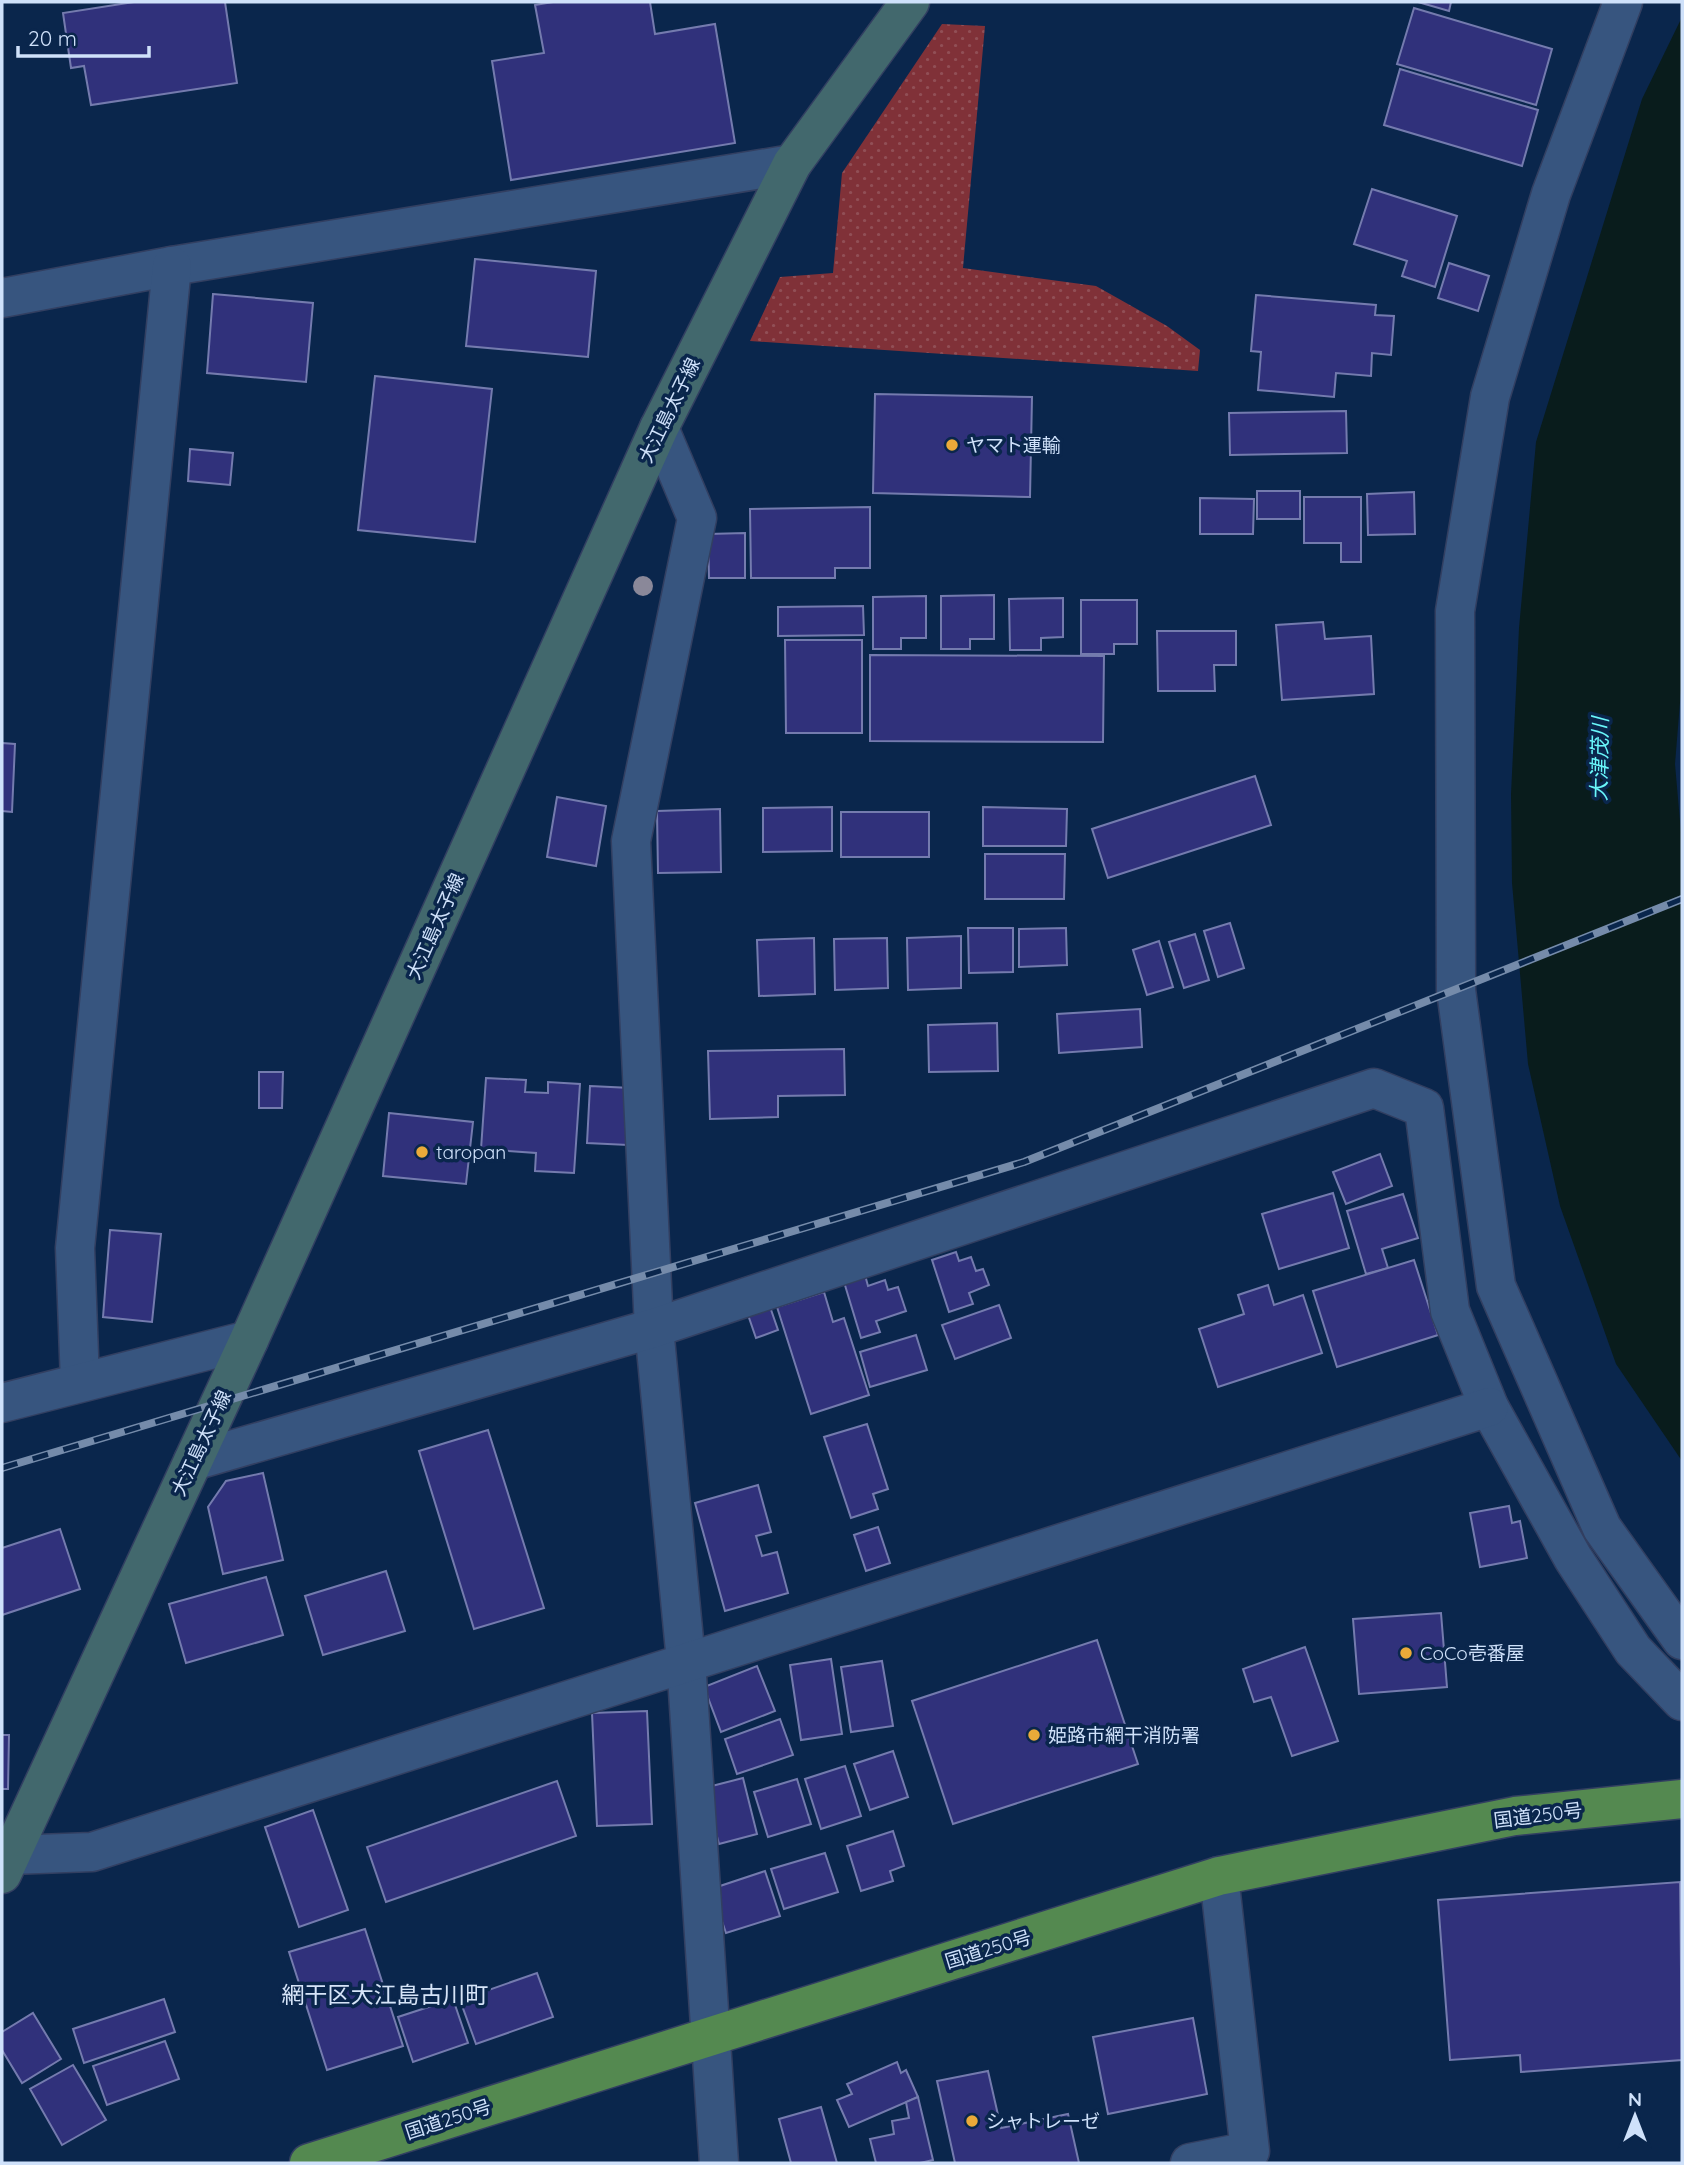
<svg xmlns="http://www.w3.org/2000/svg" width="1684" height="2165" viewBox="0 0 1684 2165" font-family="Quicksand,'Noto Sans JP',sans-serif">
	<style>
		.grass { fill: url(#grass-dots) }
		.water { fill: #091c1c }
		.building { fill: #30317b; stroke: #747bae; stroke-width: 2 }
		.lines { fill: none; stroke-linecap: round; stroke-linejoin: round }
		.minor-casing { stroke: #323f61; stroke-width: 41 }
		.secondary-casing { stroke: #323f61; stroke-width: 41 }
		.trunk-casing { stroke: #323f61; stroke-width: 41 }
		.minor { stroke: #37557f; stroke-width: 38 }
		.secondary { stroke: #42686d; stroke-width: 38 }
		.trunk { stroke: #548950; stroke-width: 38 }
		.rail-casing { stroke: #758baa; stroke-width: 8 }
		.rail { stroke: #0a264c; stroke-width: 5; stroke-dasharray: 16; stroke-linecap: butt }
		.tree { fill: #8a8899 }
		.poi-dot { fill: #eaaa39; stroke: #0a264c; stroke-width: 2.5 }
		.labels { text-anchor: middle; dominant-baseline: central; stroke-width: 7; stroke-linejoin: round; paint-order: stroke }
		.street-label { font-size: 19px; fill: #cfe1fa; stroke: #0a264c }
		.poi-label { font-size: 19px; fill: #cfe1fa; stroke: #0a264c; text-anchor: start }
		.water-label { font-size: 21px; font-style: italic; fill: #6af8fb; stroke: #0a264c }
		.quarter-label { font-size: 23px; fill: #d6e4f8; stroke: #0a264c }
	</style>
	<defs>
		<pattern id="grass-dots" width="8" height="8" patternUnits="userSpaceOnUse" patternTransform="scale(1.75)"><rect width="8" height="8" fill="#803138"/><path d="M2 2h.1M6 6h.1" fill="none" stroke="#914f56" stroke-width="1.8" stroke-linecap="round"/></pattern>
	</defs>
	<rect width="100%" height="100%" fill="#0a264c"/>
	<polygon class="grass" points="942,24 985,26 963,268 1096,286 1167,326 1200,350 1198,371 750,341 780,277 833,273 842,173"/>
	<polygon class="water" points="1682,17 1682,678 1675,764 1682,844 1682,1461 1616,1364 1560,1206 1528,1064 1512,883 1511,794 1519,628 1536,442 1642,99"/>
	<g class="building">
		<polygon points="134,2 225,2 237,83 91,105 84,66 71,68 63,13"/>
		<polygon points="553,2 650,2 655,34 715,24 735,143 511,180 492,61 544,53 535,5"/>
		<polygon points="1418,2 1451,2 1449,11"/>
		<polygon points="1414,8 1552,49 1536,105 1397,64"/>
		<polygon points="1400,69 1538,110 1522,166 1384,125"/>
		<polygon points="1372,189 1457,216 1435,287 1402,276 1407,261 1354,244"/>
		<polygon points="475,259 596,271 588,357 466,346"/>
		<polygon points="1449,263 1489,276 1478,311 1438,298"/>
		<polygon points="213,294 313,303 306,382 207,373"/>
		<polygon points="1256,295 1376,305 1375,315 1394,316 1391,355 1372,353 1371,376 1336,373 1334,397 1258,390 1261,352 1251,351"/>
		<polygon points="375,376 492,389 475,542 358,530"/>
		<polygon points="875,394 1032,397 1030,497 873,493"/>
		<polygon points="1346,411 1347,453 1230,455 1229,413"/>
		<polygon points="190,449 233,453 230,485 188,481"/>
		<rect x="1257" y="491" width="43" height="28"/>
		<polygon points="1414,492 1415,534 1368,535 1367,494"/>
		<polygon points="1304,497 1361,497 1361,562 1341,562 1341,543 1304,543"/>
		<polygon points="1200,498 1254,499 1253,534 1200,534"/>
		<polygon points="870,507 870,568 835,568 835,578 751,578 750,509"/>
		<polygon points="745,533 745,578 709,578 708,534"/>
		<polygon points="994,595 994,639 970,639 970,649 941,649 941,596"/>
		<polygon points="926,596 926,638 901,638 901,649 873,649 873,597"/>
		<polygon points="1063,598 1063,637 1041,638 1041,650 1010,650 1009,599"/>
		<polygon points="1081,600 1137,600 1137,644 1114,644 1114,654 1081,654"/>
		<polygon points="863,606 864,635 778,636 778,607"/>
		<polygon points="1323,622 1325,639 1371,636 1374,694 1282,700 1276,625"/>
		<polygon points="1157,631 1236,631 1236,665 1214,665 1215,691 1158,691"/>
		<polygon points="785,640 862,640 862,733 786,733"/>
		<polygon points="870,655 1104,656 1103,742 870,741"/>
		<polygon points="2,743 15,744 12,812 2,811"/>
		<polygon points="1255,776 1271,825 1108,878 1092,829"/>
		<polygon points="557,797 606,806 596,866 547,857"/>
		<polygon points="832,807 832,851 763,852 763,808"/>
		<polygon points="983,807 1067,809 1066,846 983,846"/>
		<polygon points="720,809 721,872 658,873 657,811"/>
		<rect x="841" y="812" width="88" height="45"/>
		<polygon points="985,854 1065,854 1064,899 985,899"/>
		<polygon points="1230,923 1244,968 1218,977 1204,931"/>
		<polygon points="968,928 1013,928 1013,972 969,973"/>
		<polygon points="1066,928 1067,965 1019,967 1019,929"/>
		<polygon points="1195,934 1209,980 1184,988 1169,942"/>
		<polygon points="961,936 961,988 908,990 907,938"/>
		<polygon points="814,938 815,994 759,996 757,940"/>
		<polygon points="887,938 888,988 835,990 834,939"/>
		<polygon points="1159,941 1173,987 1147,995 1133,950"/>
		<polygon points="1140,1009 1142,1047 1059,1053 1057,1014"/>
		<polygon points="997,1023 998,1071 929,1072 928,1025"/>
		<polygon points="844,1049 845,1095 778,1096 778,1117 710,1119 708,1051"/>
		<polygon points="259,1072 283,1072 282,1108 259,1108"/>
		<polygon points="486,1078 526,1080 525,1092 548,1093 548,1082 580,1084 574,1173 535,1171 536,1153 481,1149"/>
		<polygon points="590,1086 631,1088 628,1145 587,1143"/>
		<polygon points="389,1113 473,1122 466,1184 383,1176"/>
		<polygon points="1380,1154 1392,1186 1346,1204 1333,1172"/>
		<polygon points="1333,1193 1349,1248 1279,1269 1262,1214"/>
		<polygon points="1403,1194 1418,1238 1382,1249 1388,1268 1366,1274 1347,1211"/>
		<polygon points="110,1230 161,1234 152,1322 103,1317"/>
		<polygon points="956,1252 959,1261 971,1257 976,1271 983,1269 989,1285 969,1293 973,1304 949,1312 932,1260"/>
		<polygon points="1414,1260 1438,1335 1337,1367 1313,1291"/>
		<polygon points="865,1275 868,1286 885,1280 888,1290 898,1287 906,1311 876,1321 880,1332 861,1338 844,1282"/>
		<polygon points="1268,1285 1274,1305 1303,1295 1322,1353 1218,1387 1199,1329 1244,1314 1238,1295"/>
		<polygon points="824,1292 833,1322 844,1318 869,1395 811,1414 777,1307"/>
		<polygon points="768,1301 778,1330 756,1338 746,1309"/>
		<polygon points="999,1305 1011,1338 955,1359 942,1325"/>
		<polygon points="916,1335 927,1370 870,1387 860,1352"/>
		<polygon points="867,1424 888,1489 873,1494 878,1509 851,1518 824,1437"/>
		<polygon points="488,1430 544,1608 474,1629 419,1451"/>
		<polygon points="263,1473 283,1560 223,1574 208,1507 226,1481"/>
		<polygon points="758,1485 771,1532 756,1536 762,1556 777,1552 788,1593 725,1611 695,1503"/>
		<polygon points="1509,1506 1512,1523 1520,1521 1527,1558 1480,1567 1470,1513"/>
		<polygon points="878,1527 890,1563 866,1571 854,1535"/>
		<polygon points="60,1529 80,1589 2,1615 2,1548"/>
		<polygon points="386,1571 405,1631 323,1655 305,1596"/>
		<polygon points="266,1577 283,1635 186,1663 169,1604"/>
		<polygon points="1441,1613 1447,1687 1359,1694 1353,1619"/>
		<polygon points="1097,1640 1138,1764 953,1824 912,1701"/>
		<polygon points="1305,1647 1338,1741 1292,1756 1271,1697 1254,1702 1243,1669"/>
		<polygon points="831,1659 842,1734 801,1740 790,1665"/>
		<polygon points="882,1661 893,1726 851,1732 841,1667"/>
		<polygon points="757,1666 775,1711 721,1732 704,1687"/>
		<polygon points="647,1711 652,1824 597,1826 592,1713"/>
		<polygon points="780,1719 793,1755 737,1774 725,1739"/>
		<polygon points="2,1735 9,1735 8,1789 2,1789"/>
		<polygon points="893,1751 908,1797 870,1810 854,1764"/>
		<polygon points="845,1766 861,1816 821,1829 805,1779"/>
		<polygon points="743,1778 757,1834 719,1844 704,1788"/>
		<polygon points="797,1779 811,1824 768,1837 754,1792"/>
		<polygon points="557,1781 576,1836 386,1902 367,1847"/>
		<polygon points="313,1810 348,1910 299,1927 265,1827"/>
		<polygon points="893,1831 904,1866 890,1871 893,1881 861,1891 847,1846"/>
		<polygon points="825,1853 838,1892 784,1909 771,1869"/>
		<polygon points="765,1871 780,1916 726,1933 711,1889"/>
		<polygon points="1680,1882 1682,2060 1521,2072 1520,2055 1450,2060 1438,1900"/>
		<polygon points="365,1929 403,2046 327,2070 289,1952"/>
		<polygon points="537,1973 553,2017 476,2044 460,2000"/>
		<polygon points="164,1999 175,2032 84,2063 73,2029"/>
		<polygon points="453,1999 468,2043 413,2062 398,2017"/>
		<polygon points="33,2013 61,2059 22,2083 2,2050 2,2032"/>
		<polygon points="1193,2018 1207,2094 1108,2114 1093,2037"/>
		<polygon points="165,2041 179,2079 107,2105 93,2066"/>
		<polygon points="897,2062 901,2073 906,2070 918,2097 849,2127 837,2100 852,2094 847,2084"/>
		<polygon points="73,2065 106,2120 62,2145 30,2089"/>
		<polygon points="988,2071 1001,2128 1068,2114 1079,2163 955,2163 937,2081"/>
		<polygon points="918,2097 933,2160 920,2163 876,2163 870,2139 894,2134 892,2121 909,2118 906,2102"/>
		<polygon points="821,2107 837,2163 791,2163 779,2119"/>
	</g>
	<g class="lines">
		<defs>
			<g id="minor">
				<polyline points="1623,2 1551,194 1490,397 1455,611 1456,990 1496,1286 1602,1528 1682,1640"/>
				<polyline points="2,298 172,266 792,164"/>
				<polyline points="659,428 697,518 631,841 654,1328 686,1661 719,2163"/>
				<polyline points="80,1382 75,1248 172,266"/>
				<polyline points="2,1403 249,1340"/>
				<polyline points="193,1461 654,1328 1374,1088 1424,1108 1450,1311 1489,1407 1573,1558 1633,1650 1682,1701"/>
				<polyline points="11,1855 92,1852 1489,1407"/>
				<polyline points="1190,2163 1250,2151 1219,1876"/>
			</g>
			<polyline id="secondary" points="2,1874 249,1340 659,428 792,164 910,2"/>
			<polyline id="trunk" points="309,2163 1219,1876 1515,1816 1682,1799"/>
		</defs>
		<use href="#minor" class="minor-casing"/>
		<use href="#secondary" class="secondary-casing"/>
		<use href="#trunk" class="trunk-casing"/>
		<use href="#minor" class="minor"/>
		<use href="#secondary" class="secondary"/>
		<use href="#trunk" class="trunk"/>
		<defs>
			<polyline id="rail" points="2,1468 1024,1162 1682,899"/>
		</defs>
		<use href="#rail" class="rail-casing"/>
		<use href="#rail" class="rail"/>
	</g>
	<circle class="tree" cx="643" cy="586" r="10"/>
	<g class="poi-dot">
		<circle cx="952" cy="445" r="7"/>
		<circle cx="422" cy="1152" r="7"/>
		<circle cx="1406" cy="1653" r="7"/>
		<circle cx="1034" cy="1735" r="7"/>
		<circle cx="972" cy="2121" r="7"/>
	</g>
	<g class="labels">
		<g class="street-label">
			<text transform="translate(669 410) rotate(-64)">大江島太子線</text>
			<text transform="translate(435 926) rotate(-66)">大江島太子線</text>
			<text transform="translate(201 1443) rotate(-65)">大江島太子線</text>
			<text transform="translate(1538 1815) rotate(-7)">国道250号</text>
			<text transform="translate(988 1949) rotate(-17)">国道250号</text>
			<text transform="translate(448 2119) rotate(-18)">国道250号</text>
		</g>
		<g class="poi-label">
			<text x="966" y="445">ヤマト運輸</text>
			<text x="436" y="1152">taropan</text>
			<text x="1420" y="1653">CoCo壱番屋</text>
			<text x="1048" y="1735">姫路市網干消防署</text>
			<text x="986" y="2121">シャトレーゼ</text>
		</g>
		<g class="water-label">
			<text transform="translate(1599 759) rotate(-89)">大津茂川</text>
		</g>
		<g class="quarter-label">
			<text x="385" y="1994">網干区大江島古川町</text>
		</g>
	</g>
	<rect width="1684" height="2165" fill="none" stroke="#cfe1fa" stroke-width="7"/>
	<g transform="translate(1635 2116)" stroke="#0a264c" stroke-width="5" paint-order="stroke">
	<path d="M0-5L12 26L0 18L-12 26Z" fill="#cfe1fa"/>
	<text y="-10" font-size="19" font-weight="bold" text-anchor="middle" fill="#cfe1fa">N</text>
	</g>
	<path d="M18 46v10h131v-10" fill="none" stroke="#cfe1fa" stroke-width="3.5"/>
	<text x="28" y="46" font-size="21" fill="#cfe1fa" stroke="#0a264c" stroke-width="5" paint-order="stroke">20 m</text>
</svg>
